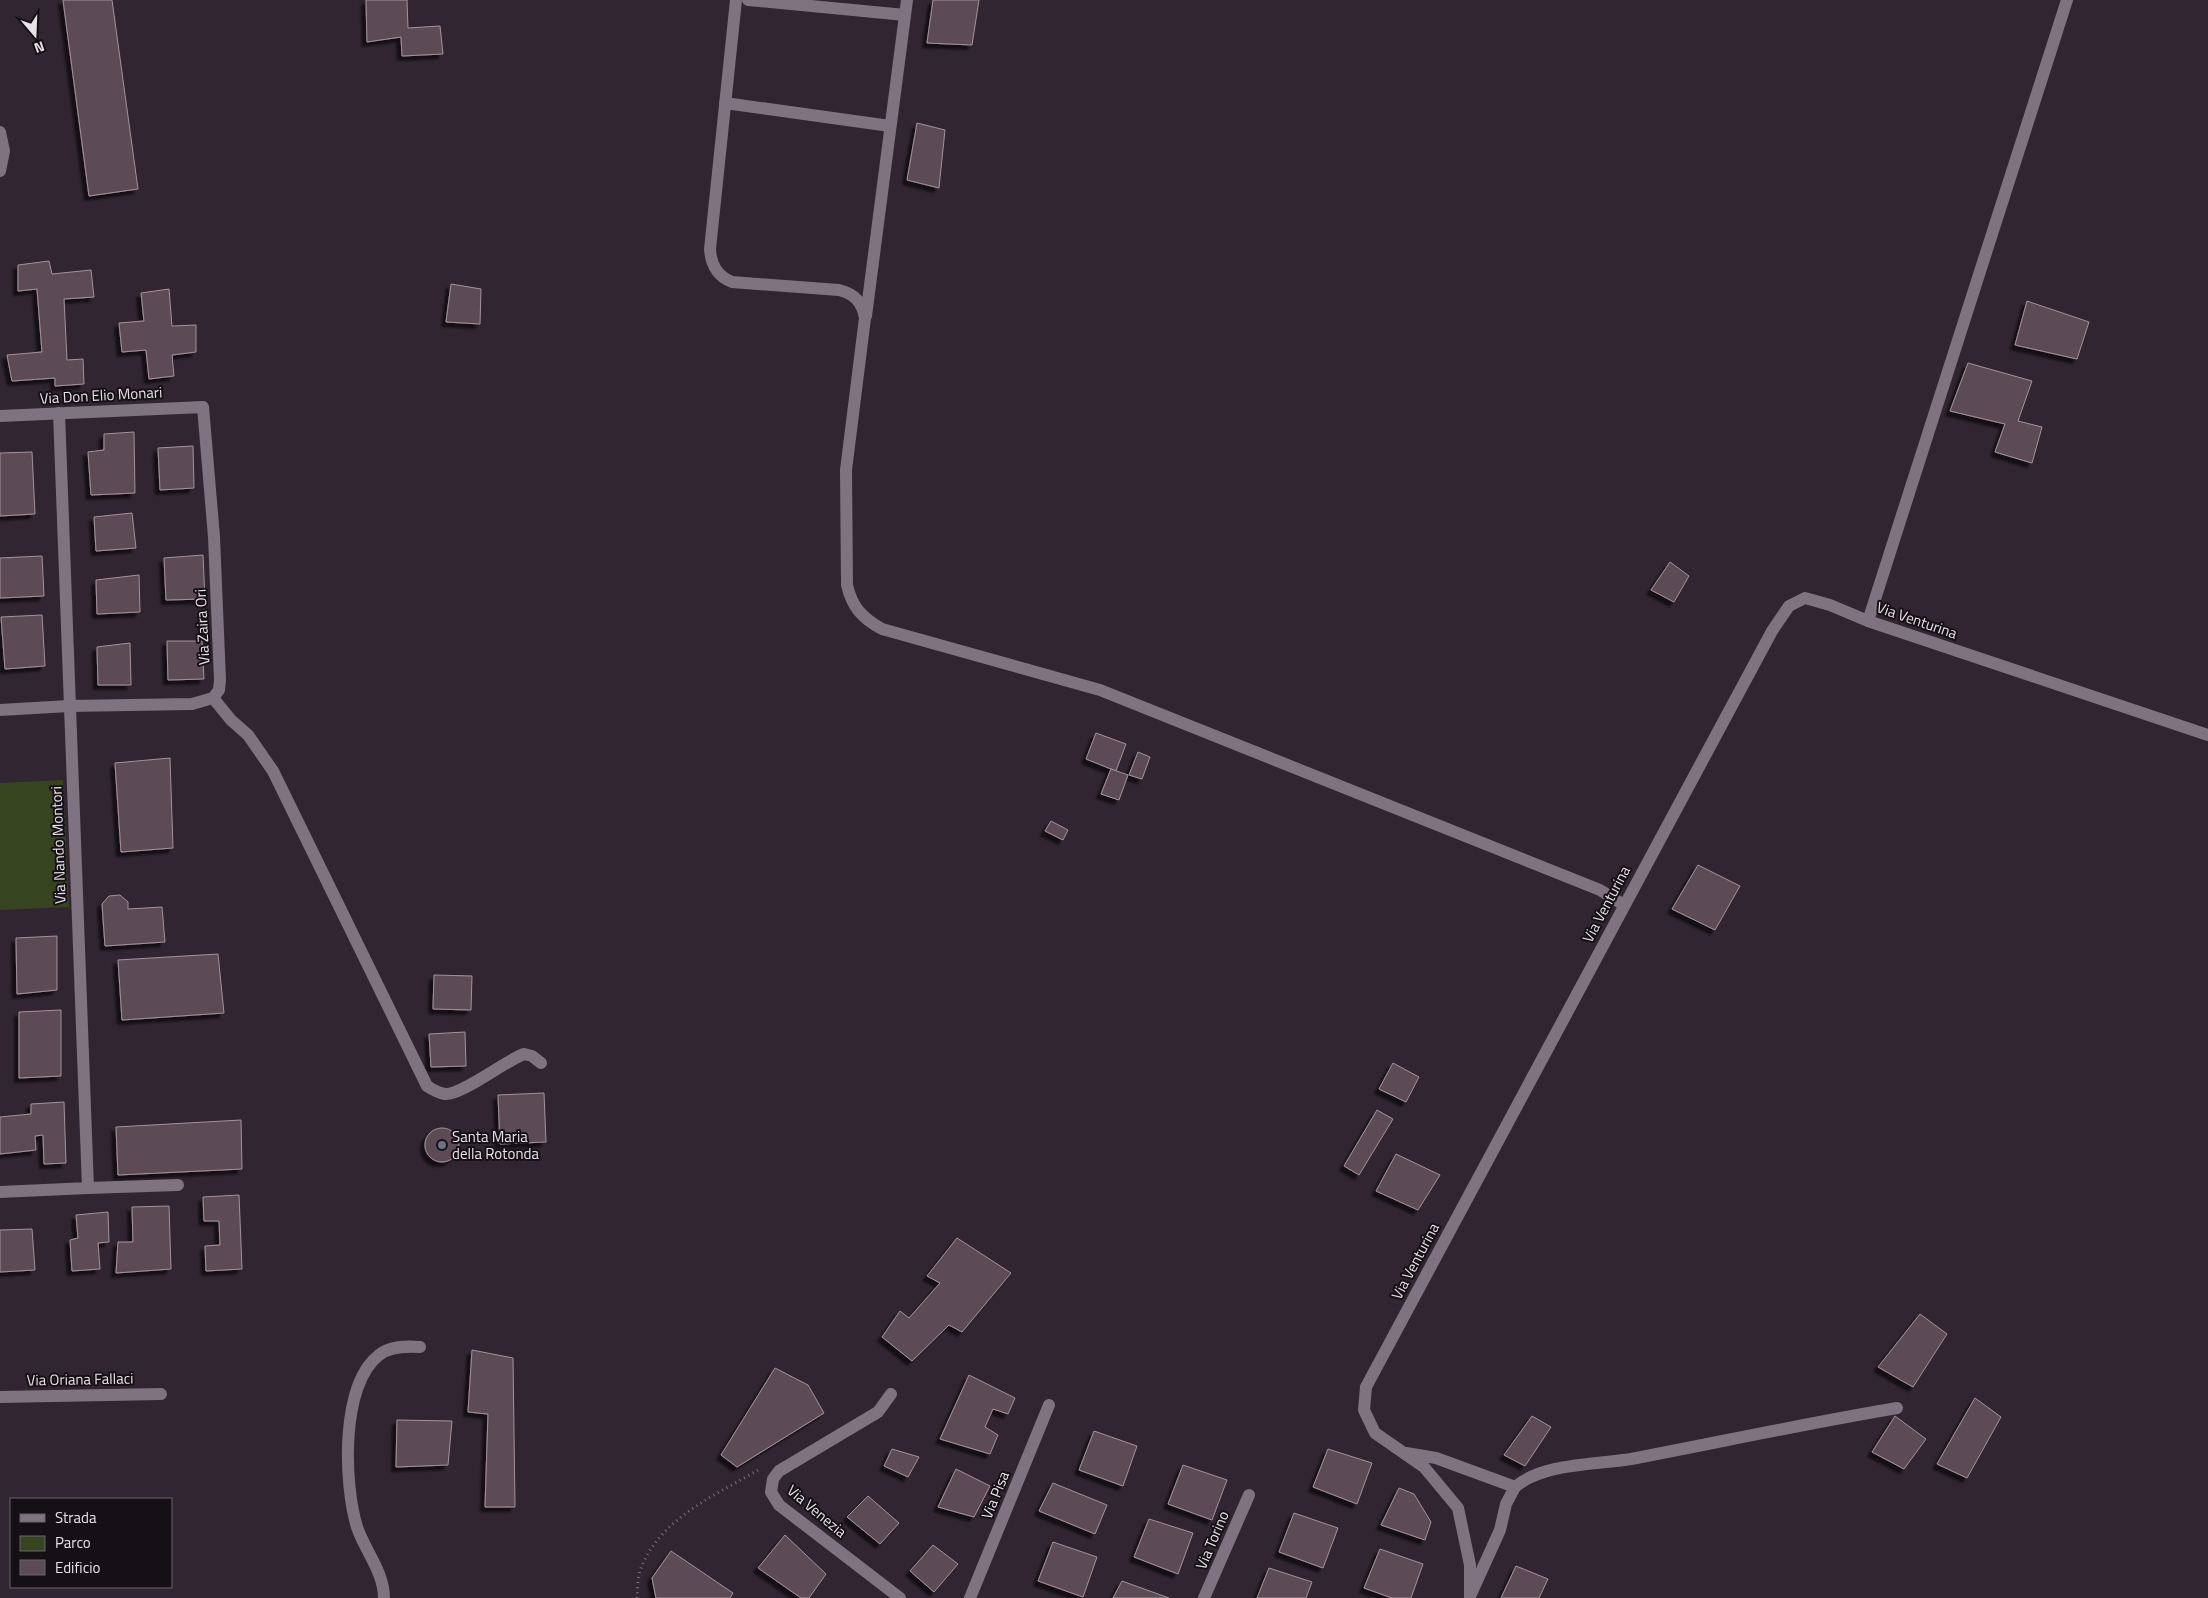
<svg xmlns="http://www.w3.org/2000/svg" width="2208" height="1598" viewBox="0 0 2208 1598" font-family="'Titillium Web',sans-serif">
	<style>
		.green { fill: #36441f }
		.building { fill: #5c4b54; stroke: #a5929b; filter: url(#shadow) }
		.lines { fill: none; stroke-linecap: round; stroke-linejoin: round }
		.path { stroke: #79707a; stroke-width: 3; stroke-dasharray: 1 4; stroke-linecap: butt }
		.minor { stroke: #807381; stroke-width: 12 }
		.worship-dot { fill: #6b7280; stroke: #151016; stroke-width: 2 }
		.labels { text-anchor: middle; dominant-baseline: central; stroke-width: 4; stroke-linejoin: round; paint-order: stroke }
		.street-label { font-size: 15px; fill: #e8e1e8; stroke: #151016 }
		.poi-label { font-size: 15px; fill: #e8e1e8; stroke: #151016; text-anchor: start }
	</style>
	<defs>
		<filter id="shadow"><feDropShadow dx="-4.5" dy="4.5" stdDeviation="1" flood-color="#0009"/></filter>
	</defs>
	<rect width="100%" height="100%" fill="#302531"/>
	<polygon class="green" points="63,780 69,907 0,910 0,783"/>
	<g class="building">
		<polygon points="63,0 112,0 138,189 89,196"/>
		<polygon points="366,0 407,0 408,28 440,26 443,54 402,56 401,37 367,42"/>
		<polygon points="933,0 979,0 972,45 927,43"/>
		<polygon points="917,123 945,130 939,188 907,180"/>
		<polygon points="49,261 52,274 91,270 94,297 64,299 67,360 83,359 84,384 55,386 55,378 12,381 7,355 42,352 37,289 18,291 18,265"/>
		<polygon points="451,284 481,289 480,324 446,322"/>
		<polygon points="169,289 172,326 196,325 196,352 172,355 174,376 149,379 146,350 122,352 119,323 144,321 141,293"/>
		<polygon points="2027,301 2089,322 2077,359 2015,345"/>
		<polygon points="1968,363 2032,381 2018,421 2042,427 2032,463 1995,452 2005,424 1950,411"/>
		<polygon points="134,432 135,493 91,495 88,452 104,450 104,434"/>
		<polygon points="193,446 194,488 160,490 158,448"/>
		<polygon points="32,452 35,514 0,516 0,453"/>
		<polygon points="132,513 136,548 96,551 94,517"/>
		<polygon points="203,555 205,599 166,600 164,558"/>
		<polygon points="42,556 44,596 0,598 0,558"/>
		<polygon points="1670,562 1689,576 1674,602 1651,590"/>
		<polygon points="139,575 140,612 97,614 96,580"/>
		<polygon points="42,615 45,666 5,669 1,617"/>
		<polygon points="167,641 202,641 204,679 168,680"/>
		<polygon points="130,643 131,685 98,685 97,647"/>
		<polygon points="1096,733 1126,744 1116,771 1086,759"/>
		<polygon points="1138,752 1150,757 1142,779 1129,775"/>
		<polygon points="170,758 173,848 121,852 115,763"/>
		<polygon points="1111,769 1128,775 1119,800 1101,794"/>
		<polygon points="1051,821 1068,830 1063,840 1045,831"/>
		<polygon points="1698,865 1740,886 1715,930 1672,909"/>
		<polygon points="120,895 128,902 128,909 162,907 165,942 105,946 102,904 109,896"/>
		<polygon points="57,936 57,990 17,994 16,938"/>
		<polygon points="218,954 224,1013 122,1020 118,960"/>
		<polygon points="434,975 472,976 471,1010 433,1009"/>
		<polygon points="61,1010 61,1076 19,1078 19,1012"/>
		<polygon points="465,1032 466,1066 431,1067 429,1034"/>
		<polygon points="1393,1063 1419,1077 1406,1102 1379,1089"/>
		<polygon points="544,1093 546,1142 500,1144 498,1095"/>
		<polygon points="64,1102 66,1163 44,1164 43,1135 35,1136 36,1150 0,1154 0,1117 31,1114 31,1104"/>
		<polygon points="1377,1110 1393,1119 1359,1175 1344,1166"/>
		<polygon points="241,1120 242,1169 118,1175 116,1127"/>
		<circle cx="442" cy="1145" r="17"/>
		<polygon points="1396,1154 1440,1175 1418,1210 1376,1191"/>
		<polygon points="239,1195 242,1269 206,1271 205,1246 220,1245 219,1221 204,1221 203,1197"/>
		<polygon points="169,1206 171,1269 116,1273 118,1242 133,1242 132,1207"/>
		<polygon points="108,1212 109,1242 98,1243 100,1269 72,1271 70,1240 78,1238 76,1215"/>
		<polygon points="32,1229 35,1270 0,1272 0,1230"/>
		<polygon points="957,1238 1011,1273 962,1332 949,1325 912,1361 882,1337 900,1311 909,1318 940,1283 927,1276"/>
		<polygon points="1920,1314 1947,1334 1913,1387 1878,1367"/>
		<polygon points="472,1350 513,1358 515,1507 485,1507 488,1414 468,1412"/>
		<polygon points="775,1368 808,1385 824,1413 737,1467 721,1455"/>
		<polygon points="969,1375 1015,1398 1008,1414 993,1409 985,1427 998,1435 990,1454 940,1439"/>
		<polygon points="1975,1398 2001,1417 1967,1478 1937,1464"/>
		<polygon points="1532,1416 1551,1427 1525,1466 1504,1455"/>
		<polygon points="1895,1416 1926,1439 1904,1469 1872,1452"/>
		<polygon points="397,1420 452,1421 448,1465 396,1467"/>
		<polygon points="1094,1431 1137,1446 1123,1486 1079,1470"/>
		<polygon points="892,1449 919,1457 908,1477 884,1466"/>
		<polygon points="1328,1449 1372,1463 1357,1504 1313,1487"/>
		<polygon points="1183,1465 1227,1480 1212,1520 1168,1504"/>
		<polygon points="956,1469 990,1486 974,1517 938,1507"/>
		<polygon points="1053,1483 1107,1505 1095,1534 1039,1511"/>
		<polygon points="1399,1488 1414,1494 1431,1522 1425,1540 1381,1525"/>
		<polygon points="868,1496 899,1523 880,1544 847,1517"/>
		<polygon points="1294,1513 1338,1528 1323,1568 1279,1552"/>
		<polygon points="1149,1519 1193,1533 1178,1574 1134,1557"/>
		<polygon points="785,1535 826,1574 809,1598 801,1598 758,1568"/>
		<polygon points="1053,1542 1097,1557 1083,1597 1038,1581"/>
		<polygon points="933,1545 958,1564 934,1592 910,1571"/>
		<polygon points="1380,1549 1423,1564 1411,1598 1392,1598 1364,1588"/>
		<polygon points="671,1551 733,1593 730,1598 656,1598 652,1578"/>
		<polygon points="1516,1566 1548,1579 1539,1598 1501,1598"/>
		<polygon points="1269,1568 1312,1582 1306,1598 1257,1598"/>
		<polygon points="1122,1581 1169,1598 1113,1598"/>
	</g>
	<g class="lines">
		<path class="path" d="M 637,1598 C 638,1590 637,1579 640,1571 C 658,1519 716,1495 760,1469"/>
		<g class="minor">
			<path d="M 736,0 L 710,249 C 711,265 717,276 732,282 L 839,290 C 855,294 862,302 865,318 L 846,470 L 847,585 C 852,607 862,618 882,629 L 1100,690 L 1600,890 L 1624,905"/>
			<polyline points="748,0 905,15"/>
			<polyline points="725,103 890,126"/>
			<polyline points="0,132 4,151 0,171"/>
			<polyline points="866,316 907,0"/>
			<polyline points="0,416 203,407 214,537 220,680 219,690 213,698 192,704 69,706 0,710"/>
			<polyline points="1868,621 2067,0"/>
			<path d="M 213,698 L 231,720 L 248,735 L 273,771 L 427,1086 C 433,1090 438,1093 445,1094 C 460,1096 505,1061 524,1054 L 532,1056 L 541,1063"/>
			<polyline points="88,1188 178,1185"/>
			<polyline points="0,1192 88,1188 59,413"/>
			<polyline points="891,1394 878,1412 779,1471 773,1479 771,1492 779,1505 900,1598"/>
			<polyline points="0,1397 161,1394"/>
			<polyline points="1406,1453 1436,1458 1515,1487 1506,1504 1500,1530 1471,1594"/>
			<path d="M 1515,1487 C 1543,1463 1595,1465 1631,1459 C 1720,1442 1808,1423 1897,1408"/>
			<path d="M 384,1598 C 384,1572 365,1551 357,1527 C 344,1485 340,1385 379,1355 C 390,1346 406,1346 420,1347"/>
			<polyline points="970,1598 1049,1405"/>
			<polyline points="1204,1598 1249,1495"/>
			<polyline points="1470,1598 1470,1565 1458,1508 1424,1467 1375,1433 1364,1410 1366,1387 1772,631 1789,606 1805,598 1830,605 1868,621 2208,735"/>
		</g>
	</g>
	<circle class="worship-dot" cx="442" cy="1145" r="5"/>
	<g class="labels">
		<g class="street-label">
			<text transform="translate(101 395) rotate(-3)">Via Don Elio Monari</text>
			<text transform="translate(1917 620) rotate(19)">Via Venturina</text>
			<text transform="translate(202 627) rotate(-93)">Via Zaira Ori</text>
			<text transform="translate(58 845) rotate(-92)">Via Nando Montori</text>
			<text transform="translate(1606 904) rotate(-62)">Via Venturina</text>
			<text transform="translate(1415 1261) rotate(-62)">Via Venturina</text>
			<text transform="translate(80 1379) rotate(-1)">Via Oriana Fallaci</text>
			<text transform="translate(995 1495) rotate(-68)">Via Pisa</text>
			<text transform="translate(817 1511) rotate(40)">Via Venezia</text>
			<text transform="translate(1212 1540) rotate(-67)">Via Torino</text>
		</g>
		<g class="poi-label">
			<text x="452" y="1136">Santa Maria<tspan x="452" dy="17">della Rotonda</tspan></text>
		</g>
	</g>
	<rect x="10" y="1498" width="162" height="90" fill="#151016" stroke="#69646a"/>
	<rect x="20" y="1514" width="25" height="8" fill="#807381" stroke="#69646a"/>
	<text x="55" y="1523" font-size="15" fill="#e8e1e8">Strada</text>
	<rect x="20" y="1536" width="25" height="15" fill="#36441f" stroke="#69646a"/>
	<text x="55" y="1548" font-size="15" fill="#e8e1e8">Parco</text>
	<rect x="20" y="1560" width="25" height="15" fill="#5c4b54" stroke="#69646a"/>
	<text x="55" y="1573" font-size="15" fill="#e8e1e8">Edificio</text>
	<g transform="translate(35 35) rotate(161)" stroke="#151016" stroke-width="4" paint-order="stroke">
	<path d="M0-4L9 19L0 12L-9 19Z" fill="#e8e1e8"/>
	<text y="-8" font-size="14" font-weight="bold" text-anchor="middle" fill="#e8e1e8">N</text>
	</g>
</svg>
